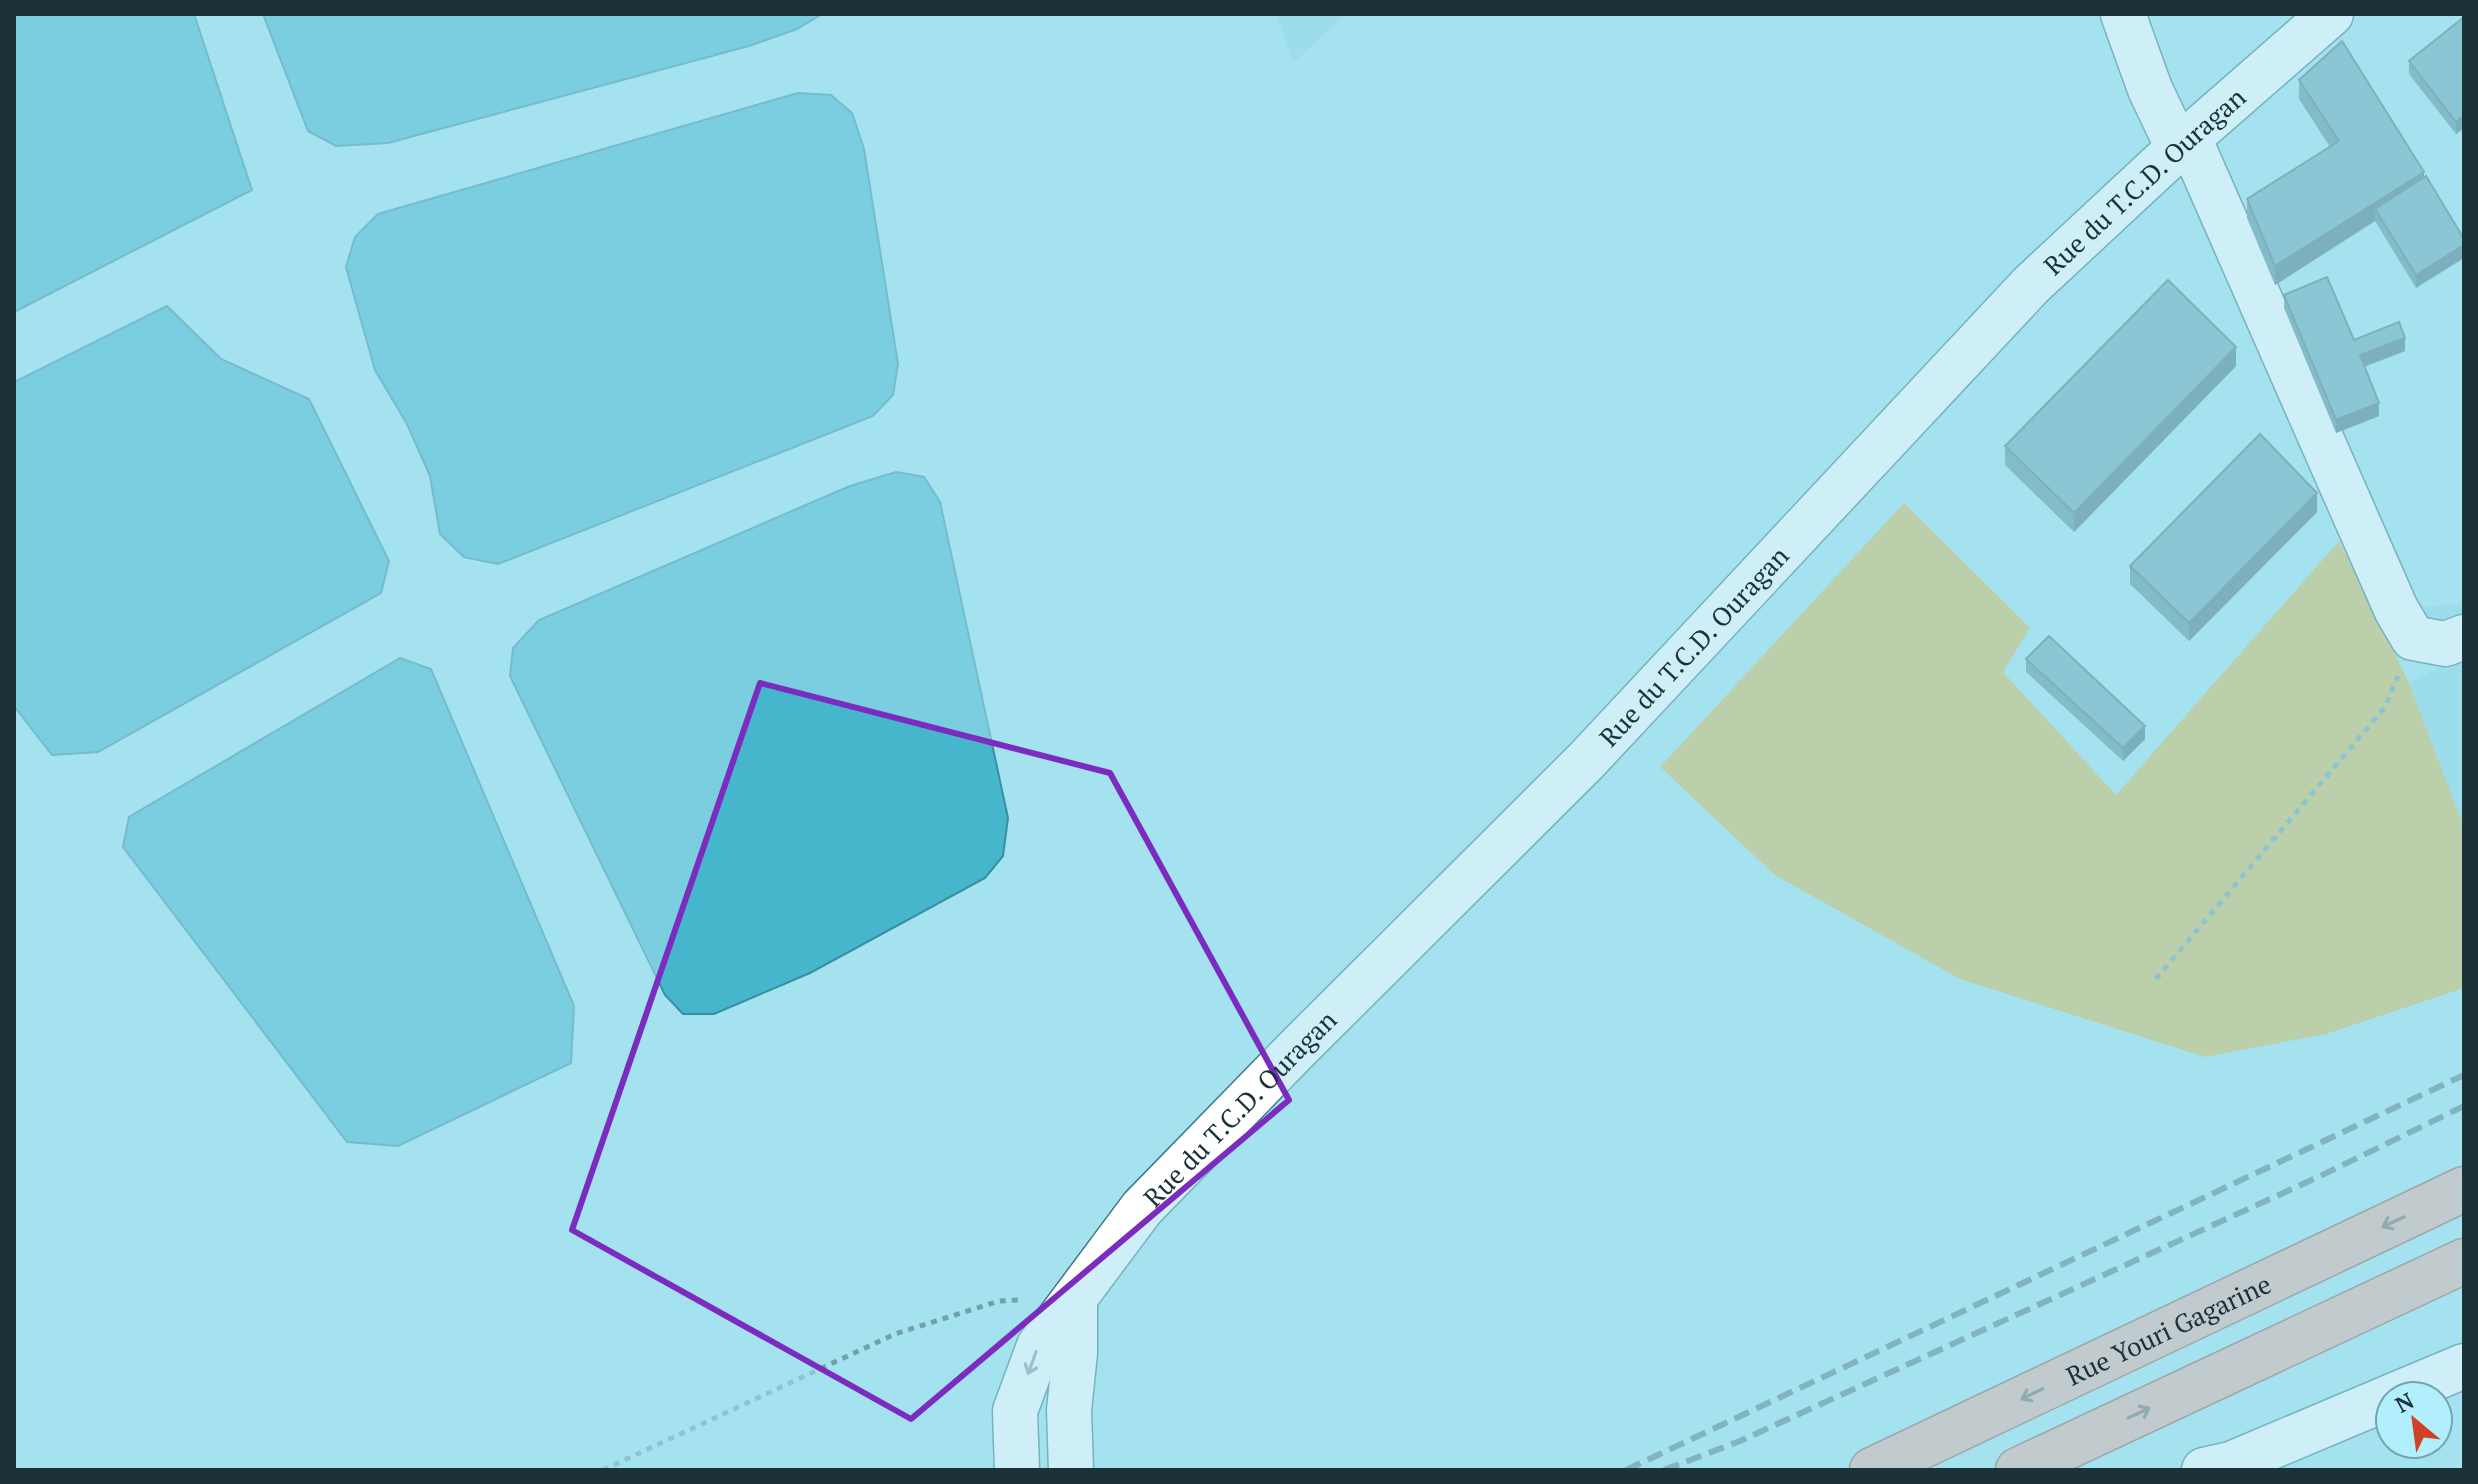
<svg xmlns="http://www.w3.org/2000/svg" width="2478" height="1484" viewBox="0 0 2478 1484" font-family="'PT Serif',serif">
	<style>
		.built { fill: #90d6e5 }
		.green { fill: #d4b858 }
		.water { fill: #46b6cc; stroke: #398ea0; stroke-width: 2 }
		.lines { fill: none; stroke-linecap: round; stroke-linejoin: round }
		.minor-casing { stroke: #3d7884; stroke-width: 47 }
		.major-casing { stroke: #906056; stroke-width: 47 }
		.path { stroke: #72a1ad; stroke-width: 5; stroke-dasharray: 6 6; stroke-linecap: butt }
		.minor { stroke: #fff; stroke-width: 44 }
		.major { stroke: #e2aea3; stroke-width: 44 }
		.rail { stroke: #547b85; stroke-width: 6; stroke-dasharray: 16 8; stroke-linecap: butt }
		.wall { fill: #5a8e99 }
		.shaded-wall { fill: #4a747d }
		.building { fill: #69a5b2; stroke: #4a747d; stroke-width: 2 }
		.oneway { stroke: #746a68 }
		.oneway2 { stroke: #8c989c }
		.marked { fill: none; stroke: #7b2cbf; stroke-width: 6; stroke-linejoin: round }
		.labels { text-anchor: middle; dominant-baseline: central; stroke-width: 6; stroke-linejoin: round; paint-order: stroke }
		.street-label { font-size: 26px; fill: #1a3238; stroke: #b2effd }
	</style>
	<rect width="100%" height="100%" fill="#a5e2f0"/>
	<g class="built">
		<polygon points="1276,14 1346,14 1293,63"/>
		<polygon points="2464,603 2464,827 2409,683 2440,667 2422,607"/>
	</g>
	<polygon class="green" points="1904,503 2030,628 2003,672 2116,795 2339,541 2409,683 2464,827 2464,988 2326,1034 2205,1057 1960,979 1775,875 1660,767"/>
	<g class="water">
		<polygon points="14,14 194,14 252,190 14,312"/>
		<polygon points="263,14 822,14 797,29 749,46 388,143 336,146 308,131"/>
		<polygon points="798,93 831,95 852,113 864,149 898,364 893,395 873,416 498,564 464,557 440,534 430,476 407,424 375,370 346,267 355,237 378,214"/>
		<polygon points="167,306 221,359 309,399 389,561 381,593 98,752 52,755 14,706 14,382"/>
		<polygon points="896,472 924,477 940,502 1008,818 1003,856 985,878 810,973 714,1014 683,1014 665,995 510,676 513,648 539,620 850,486"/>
		<polygon points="400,658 431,669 574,1006 571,1063 398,1146 347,1142 123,847 129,817"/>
	</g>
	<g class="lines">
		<defs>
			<g id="minor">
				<polyline points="2123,14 2150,89 2178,148"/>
				<polyline points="2189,138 2396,609 2413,638 2445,644 2464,637"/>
				<polyline points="2392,1396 2464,1366"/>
				<path id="s1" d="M 1017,1470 L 1015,1411 L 1039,1346 L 1142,1208 L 1296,1050 L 1585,762 L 2031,285 L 2189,138 L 2331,14"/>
				<polyline points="1071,1470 1069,1410 1075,1353 1075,1298"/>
				<polyline points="2204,1470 2231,1464 2390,1397"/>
			</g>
			<g id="major">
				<path id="s2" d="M 1872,1470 L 2464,1189"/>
				<polyline points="2018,1470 2464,1261"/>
			</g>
		</defs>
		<use href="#minor" class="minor-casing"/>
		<use href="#major" class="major-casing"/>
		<g class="path">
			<polyline points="2156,979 2385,707 2398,676"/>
			<polyline points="603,1470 895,1334 999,1301 1018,1300"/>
		</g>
		<use href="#minor" class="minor"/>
		<use href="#major" class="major"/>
		<g class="rail">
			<polyline points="1626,1470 2464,1075"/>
			<polyline points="1664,1470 1740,1441 2316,1178 2464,1106"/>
		</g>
	</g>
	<g class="wall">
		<polygon points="2464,17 2464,128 2456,134 2409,74 2409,61"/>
		<polygon points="2299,80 2424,172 2416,288 2375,221 2275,285 2247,218 2247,199 2330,147 2299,99"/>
		<polygon points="2284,295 2354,340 2405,351 2364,367 2379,416 2336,433 2284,308"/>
		<polygon points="2236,366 2074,532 2005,465 2005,446"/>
		<polygon points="2317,512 2189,641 2130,584 2130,566"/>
		<polygon points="2026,659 2145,739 2123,761 2026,672"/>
	</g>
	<g class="shaded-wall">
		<polygon points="2464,115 2464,128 2456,134 2456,122"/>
		<polygon points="2424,172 2424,190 2375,209 2375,221 2275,285 2275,266"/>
		<polygon points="2464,245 2464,258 2416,288 2416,275"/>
		<polygon points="2405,338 2405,351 2360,368 2360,355"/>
		<polygon points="2236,347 2236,366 2074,532 2074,513"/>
		<polygon points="2379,403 2379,416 2336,433 2336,420"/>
		<polygon points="2317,493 2317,512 2189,641 2189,623"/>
		<polygon points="2145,726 2145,739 2123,761 2123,748"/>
	</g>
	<g class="building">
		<polygon points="2464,17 2464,115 2456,122 2409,61"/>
		<polygon points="2342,41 2424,172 2275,266 2247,199 2339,141 2299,80"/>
		<polygon points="2426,176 2464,239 2464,245 2416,275 2375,209"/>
		<polygon points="2327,277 2354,340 2399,322 2405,338 2360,355 2379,403 2336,420 2284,295"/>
		<polygon points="2168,280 2236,347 2074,513 2005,446"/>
		<polygon points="2260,434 2317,493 2189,623 2130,566"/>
		<polygon points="2049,636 2145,726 2123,748 2026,659"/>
	</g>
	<defs><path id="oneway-shaft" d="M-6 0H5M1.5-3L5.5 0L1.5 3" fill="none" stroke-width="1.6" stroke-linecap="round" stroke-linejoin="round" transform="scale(2)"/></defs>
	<g class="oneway">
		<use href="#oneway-shaft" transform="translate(2393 1222) rotate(155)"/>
		<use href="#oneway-shaft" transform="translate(2032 1394) rotate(154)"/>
		<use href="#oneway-shaft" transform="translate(2139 1413) rotate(-25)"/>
	</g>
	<use class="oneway2" href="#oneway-shaft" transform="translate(1032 1363) rotate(110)"/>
	<path d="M0 0H2478V1484H0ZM 760,683 L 1110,773 L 1289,1100 L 911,1419 L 572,1230 Z" fill="#a5e2f0" fill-opacity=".55" fill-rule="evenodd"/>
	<path class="marked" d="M 760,683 L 1110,773 L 1289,1100 L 911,1419 L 572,1230 Z"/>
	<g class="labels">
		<g class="street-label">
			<text stroke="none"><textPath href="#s1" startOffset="1736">Rue du T.C.D. Ouragan</textPath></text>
			<text stroke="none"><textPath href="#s1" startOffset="1088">Rue du T.C.D. Ouragan</textPath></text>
			<text stroke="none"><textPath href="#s1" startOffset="440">Rue du T.C.D. Ouragan</textPath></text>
			<text stroke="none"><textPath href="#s2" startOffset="328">Rue Youri Gagarine</textPath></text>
		</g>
	</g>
	<rect width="2478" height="1484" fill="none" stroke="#1a3238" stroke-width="32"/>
	<g transform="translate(2414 1420) rotate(331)"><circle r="38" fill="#b2effd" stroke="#75a3ae" stroke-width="2"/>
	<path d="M0-6L14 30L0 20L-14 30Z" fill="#ce4327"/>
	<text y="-12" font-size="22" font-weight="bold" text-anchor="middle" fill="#1a3238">N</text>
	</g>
</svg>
